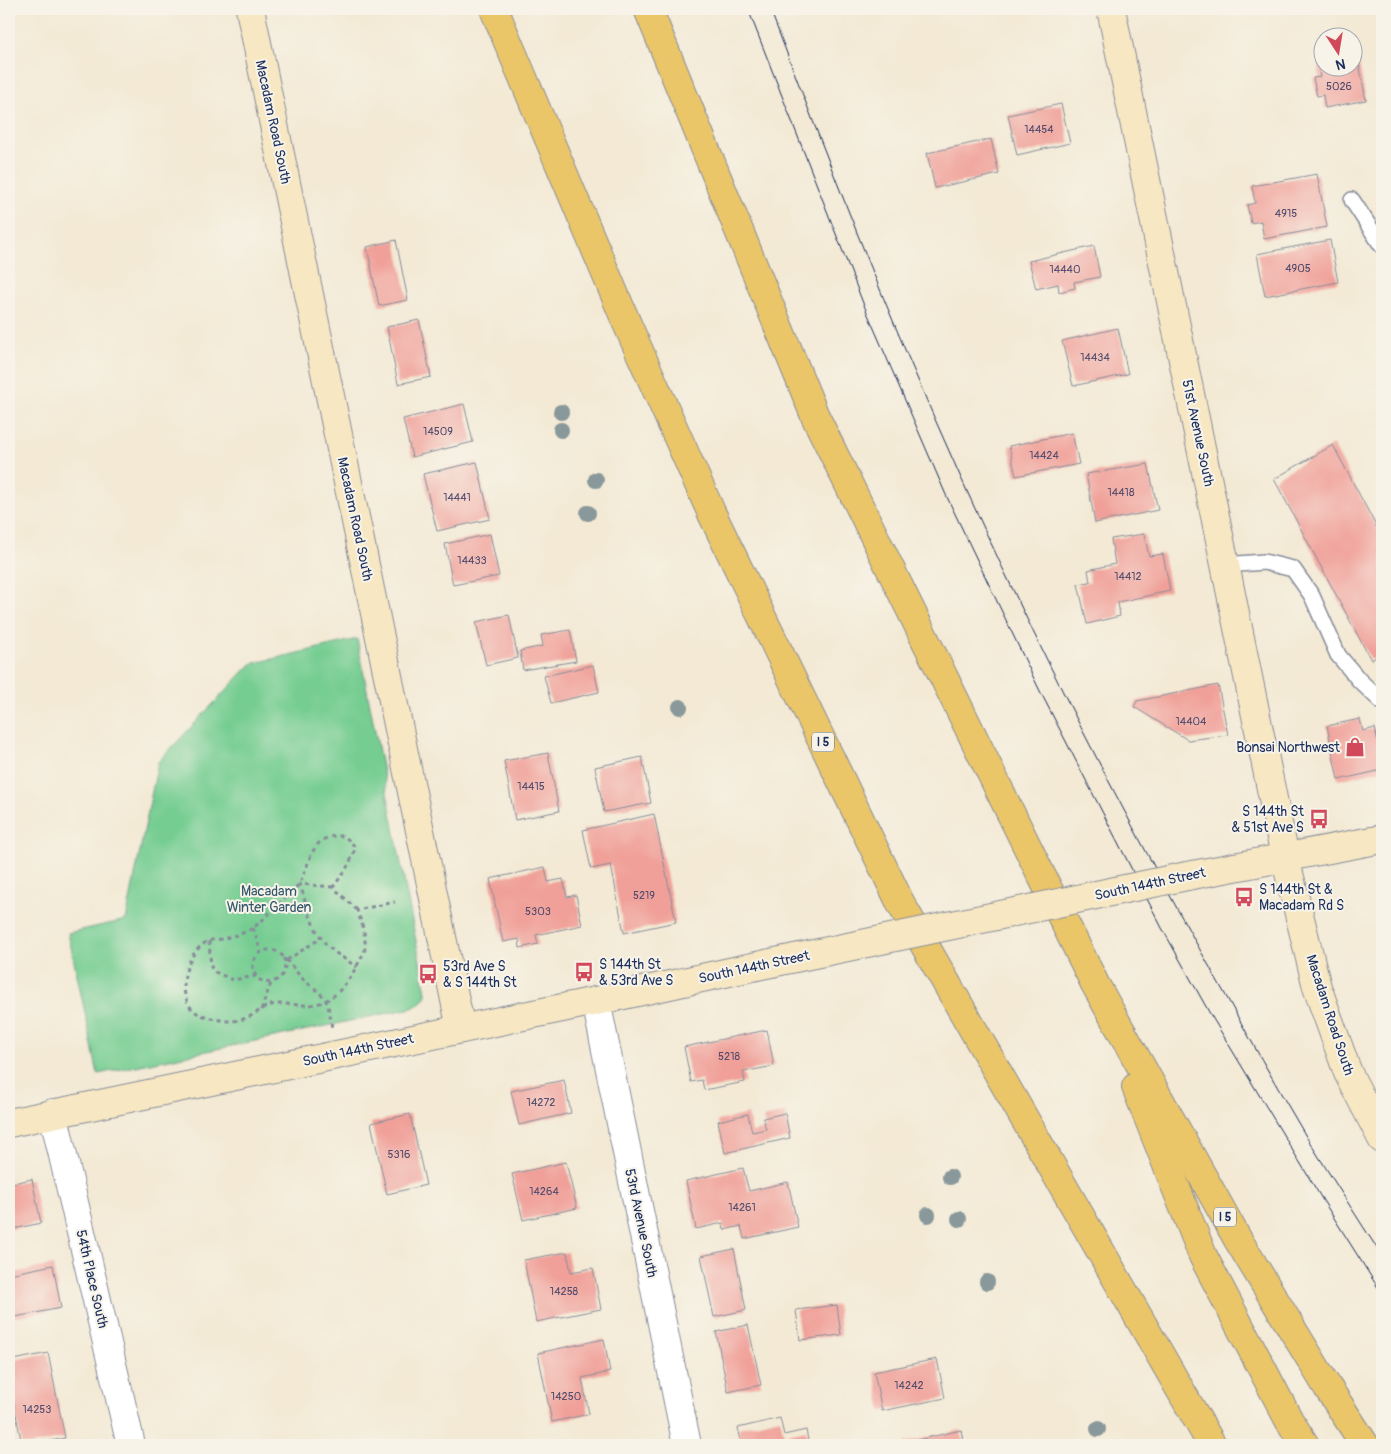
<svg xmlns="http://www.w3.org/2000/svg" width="1391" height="1454" viewBox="0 0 1391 1454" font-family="Pangolin,sans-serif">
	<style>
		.green { fill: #76cd92; stroke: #487e78 }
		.building { fill: #f0a099 }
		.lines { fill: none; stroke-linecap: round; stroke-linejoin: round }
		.lane-casing { stroke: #878c99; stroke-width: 18 }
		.street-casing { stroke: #878c99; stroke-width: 30 }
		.secondary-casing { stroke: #878c99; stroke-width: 30 }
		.highway-casing { stroke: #878c99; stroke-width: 30 }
		.path { stroke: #878c99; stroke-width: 3; stroke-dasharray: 4 4; stroke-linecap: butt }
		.lane { stroke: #fff; stroke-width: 15 }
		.street { stroke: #fff; stroke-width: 28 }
		.secondary { stroke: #f7e8c3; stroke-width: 28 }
		.highway { stroke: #ebc669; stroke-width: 28 }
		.tram { stroke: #1b2f5e; stroke-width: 1 }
		.secondary-bridge-casing { stroke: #878c99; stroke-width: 30; stroke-linecap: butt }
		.secondary-bridge { stroke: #f7e8c3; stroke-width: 28 }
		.tree { fill: #89989a }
		.labels { text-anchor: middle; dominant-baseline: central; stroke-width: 4; stroke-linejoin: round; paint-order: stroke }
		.number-label { font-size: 11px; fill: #504b6d }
		.shield { fill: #f7f3e8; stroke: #5d6a87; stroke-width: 1 }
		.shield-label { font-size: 12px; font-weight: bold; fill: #1b2f5e }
		.street-label { font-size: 14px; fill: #1b2f5e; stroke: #f7f3e8 }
		.poi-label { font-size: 14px; fill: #1b2f5e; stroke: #f7f3e8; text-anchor: start }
		.park-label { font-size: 14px; fill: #32566b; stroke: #f7f3e8 }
	</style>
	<rect width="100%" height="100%" fill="#f7f3e8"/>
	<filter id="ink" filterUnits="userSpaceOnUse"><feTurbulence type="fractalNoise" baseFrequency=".02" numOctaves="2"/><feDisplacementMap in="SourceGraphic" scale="10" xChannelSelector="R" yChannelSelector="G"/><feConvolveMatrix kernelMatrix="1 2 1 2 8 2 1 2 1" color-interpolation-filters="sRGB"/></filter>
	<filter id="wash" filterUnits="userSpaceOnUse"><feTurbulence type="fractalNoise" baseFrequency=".0096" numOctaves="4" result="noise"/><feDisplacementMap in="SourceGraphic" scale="20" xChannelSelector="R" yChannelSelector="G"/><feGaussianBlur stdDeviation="1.12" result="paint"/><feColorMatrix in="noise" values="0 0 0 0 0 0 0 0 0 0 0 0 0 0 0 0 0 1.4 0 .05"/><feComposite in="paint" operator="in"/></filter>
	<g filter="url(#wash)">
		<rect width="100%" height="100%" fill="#f3e9d4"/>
		<polygon class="green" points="357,639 426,992 426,997 421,1003 412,1008 98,1074 68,933 126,920 158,762 251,664"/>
		<g id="blocks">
			<g class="building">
				<polygon points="1358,58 1366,100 1325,108 1323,95 1317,96 1313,78 1320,77 1318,65 1324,64 1324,68 1354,68 1354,59"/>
				<polygon points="1061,104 1070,143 1017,155 1008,115"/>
				<polygon points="991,139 999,174 935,188 927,153"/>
				<polygon points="1317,174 1327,227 1264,239 1261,221 1251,223 1247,205 1255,203 1252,186"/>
				<polygon points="396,240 408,300 379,306 367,247"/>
				<polygon points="1330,240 1338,282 1265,296 1257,254"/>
				<polygon points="1094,246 1100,277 1074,282 1075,288 1059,292 1058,284 1036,289 1029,261"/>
				<polygon points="419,320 431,377 398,384 387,327"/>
				<polygon points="1118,328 1128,374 1073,386 1062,341"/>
				<polygon points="464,404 473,442 412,457 403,419"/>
				<polygon points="1072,433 1079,464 1016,476 1009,446"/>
				<polygon points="1333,445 1382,537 1382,654 1371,660 1274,479"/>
				<polygon points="477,462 490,519 437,531 423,474"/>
				<polygon points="1148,464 1158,510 1095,523 1086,474"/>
				<polygon points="490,534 499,576 453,585 445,544"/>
				<polygon points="1144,534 1149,556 1163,554 1170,591 1118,602 1120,616 1087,624 1078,584 1090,582 1088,570 1115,564 1111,539"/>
				<polygon points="509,615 518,658 486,665 476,622"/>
				<polygon points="570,630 576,661 523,670 520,651 543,646 541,635"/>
				<polygon points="593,665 599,692 551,703 544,676"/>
				<polygon points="1218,685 1228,735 1188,740 1134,707 1137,701"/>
				<polygon points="1360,719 1363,731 1375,728 1382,762 1382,770 1338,780 1327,726"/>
				<polygon points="548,753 559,811 515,820 504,761"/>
				<polygon points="642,757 651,803 604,812 595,767"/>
				<polygon points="654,814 676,922 624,933 611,865 591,869 583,830"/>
				<polygon points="545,867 548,882 563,879 567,897 576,895 582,925 536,935 538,944 520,948 519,939 503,942 490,879"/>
				<polygon points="767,1030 774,1066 743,1072 745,1082 704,1090 702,1080 691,1082 684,1047"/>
				<polygon points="564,1080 571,1113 519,1125 511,1091"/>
				<polygon points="785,1113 790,1138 725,1153 718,1121 748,1114 752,1132 766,1129 763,1118"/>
				<polygon points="410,1114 426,1185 387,1194 371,1123"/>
				<polygon points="566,1162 577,1208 523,1220 512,1174"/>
				<polygon points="743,1168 749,1191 788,1182 798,1227 744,1239 741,1226 724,1230 723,1223 696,1229 686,1181"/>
				<polygon points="32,1179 41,1223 9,1230 9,1184"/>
				<polygon points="734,1249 746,1310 714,1317 701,1256"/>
				<polygon points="567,1252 571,1272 593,1268 601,1309 536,1322 524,1260"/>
				<polygon points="53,1265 61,1308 10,1318 9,1274"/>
				<polygon points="837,1305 841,1335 800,1340 796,1310"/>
				<polygon points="748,1325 761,1385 728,1392 716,1332"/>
				<polygon points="604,1339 610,1372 582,1378 589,1414 552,1422 538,1353"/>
				<polygon points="48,1353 65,1438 31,1445 22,1445 9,1379 9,1361"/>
				<polygon points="937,1359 945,1398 882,1411 874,1372"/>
				<polygon points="780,1418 784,1435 806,1430 809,1445 742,1445 738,1428"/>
				<polygon points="961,1430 964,1445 904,1445 904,1443"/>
			</g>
		</g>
	</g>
	<g filter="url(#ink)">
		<use href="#blocks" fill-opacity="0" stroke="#878c99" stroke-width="1"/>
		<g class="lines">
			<defs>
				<g id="lane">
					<polyline points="1352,200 1382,246"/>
					<polyline points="1225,565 1264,562 1293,569 1312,596 1338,655 1359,680 1382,702"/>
				</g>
				<g id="street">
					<polyline points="596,1001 687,1445"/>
					<polyline points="53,1113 131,1445"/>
				</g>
				<g id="secondary">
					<polyline points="250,9 461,1029"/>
					<polyline points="1111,9 1285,857 1317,987 1348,1073 1382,1139"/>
					<polyline points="1187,876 1382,839"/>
					<polyline points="9,1123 596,1001 771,963"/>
				</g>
				<g id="highway">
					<polyline points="494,9 628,326 712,514 901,904 1212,1445"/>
					<polyline points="648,9 815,416 1095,984 1237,1238 1328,1388 1365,1445"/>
					<polyline points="1136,1087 1203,1256 1289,1420 1305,1445"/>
				</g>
			</defs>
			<use href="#lane" class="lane-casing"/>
			<use href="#street" class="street-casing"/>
			<use href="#secondary" class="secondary-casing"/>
			<use href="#highway" class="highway-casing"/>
			<g class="path">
				<path d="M 333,887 L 300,884 C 307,907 312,932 331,949 C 339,956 348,961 357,967"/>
				<path d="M 357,910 L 333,887 C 343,874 351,864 355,848 C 348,836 340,833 327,838 C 310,844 308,869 300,882 C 294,892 282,901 273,909 C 267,916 259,924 251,929 C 245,933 230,937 222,939 C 218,940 212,939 208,941 C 187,952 176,988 191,1008 C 196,1014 204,1016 211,1018 C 226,1022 240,1023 254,1014 C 259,1011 265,1007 271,1005 C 285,1002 301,1007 316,1004 C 338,999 350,979 360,960 C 362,956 365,952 365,947 C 366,933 361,922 357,910 L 395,902"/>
				<polyline points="253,928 261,952"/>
				<polyline points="209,941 211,967 215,972 233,980 256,976"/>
				<path d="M 284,958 C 291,981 262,992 254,972 C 248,958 266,943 279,953 C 287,959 293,968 300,976 C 307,984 319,990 325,999 C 329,1005 331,1021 332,1029"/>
				<polyline points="287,960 321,938"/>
				<polyline points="261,1010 271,983"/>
			</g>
			<use href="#lane" class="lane"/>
			<use href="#street" class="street"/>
			<use href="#secondary" class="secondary"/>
			<use href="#highway" class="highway"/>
			<g class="tram">
				<polyline points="748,9 863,303 946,495 1039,689 1162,928 1209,1012 1322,1199 1382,1294"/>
				<path d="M 770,9 C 829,164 889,318 957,469 C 1035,643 1123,814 1217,980 C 1247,1033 1276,1086 1307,1138 C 1332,1178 1357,1217 1382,1256"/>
			</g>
			<defs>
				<polyline id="secondary-bridge" points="771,963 1187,876"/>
			</defs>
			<use href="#secondary-bridge" class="secondary-bridge-casing"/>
			<use href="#secondary-bridge" class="secondary-bridge"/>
		</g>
		<g class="tree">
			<circle cx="561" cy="412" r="8"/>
			<circle cx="561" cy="430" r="8"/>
			<circle cx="596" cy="480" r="8"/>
			<circle cx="588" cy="513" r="8"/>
			<circle cx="680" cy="707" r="8"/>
			<circle cx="950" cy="1177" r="8"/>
			<circle cx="928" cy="1215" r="8"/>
			<circle cx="959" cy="1219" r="8"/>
			<circle cx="987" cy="1282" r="8"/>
			<circle cx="1098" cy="1429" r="8"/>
		</g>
	</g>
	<defs>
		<symbol id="shop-bare" viewBox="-9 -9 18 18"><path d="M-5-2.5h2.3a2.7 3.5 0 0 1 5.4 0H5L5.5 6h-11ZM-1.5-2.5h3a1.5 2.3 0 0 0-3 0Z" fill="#d1495b" stroke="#f7f3e8" stroke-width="2.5" paint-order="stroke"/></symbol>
		<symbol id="bus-bare" viewBox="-9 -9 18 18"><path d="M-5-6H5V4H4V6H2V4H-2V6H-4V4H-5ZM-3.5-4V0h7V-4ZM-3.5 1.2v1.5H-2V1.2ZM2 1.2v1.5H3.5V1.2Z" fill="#d1495b" stroke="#f7f3e8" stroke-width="2.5" paint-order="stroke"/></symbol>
	</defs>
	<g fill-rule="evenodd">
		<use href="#shop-bare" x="1341" y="733" width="28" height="28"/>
		<use href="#bus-bare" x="1305" y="805" width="28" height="28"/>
		<use href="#bus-bare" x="1230" y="883" width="28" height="28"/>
		<use href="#bus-bare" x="570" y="958" width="28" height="28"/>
		<use href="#bus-bare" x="414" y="960" width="28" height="28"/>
	</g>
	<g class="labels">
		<g class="number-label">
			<text x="1339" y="86">5026</text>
			<text x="1039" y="129">14454</text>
			<text x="1286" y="213">4915</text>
			<text x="1298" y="268">4905</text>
			<text x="1065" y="269">14440</text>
			<text x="1095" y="357">14434</text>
			<text x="438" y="431">14509</text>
			<text x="1044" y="455">14424</text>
			<text x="1121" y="492">14418</text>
			<text x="457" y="497">14441</text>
			<text x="472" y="560">14433</text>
			<text x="1128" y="576">14412</text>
			<text x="1191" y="721">14404</text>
			<text x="531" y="786">14415</text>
			<text x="644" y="895">5219</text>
			<text x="538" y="911">5303</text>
			<text x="729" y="1056">5218</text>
			<text x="541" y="1102">14272</text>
			<text x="399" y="1154">5316</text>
			<text x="544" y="1191">14264</text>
			<text x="742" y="1207">14261</text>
			<text x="564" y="1291">14258</text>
			<text x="909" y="1385">14242</text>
			<text x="566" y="1396">14250</text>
			<text x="37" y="1409">14253</text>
		</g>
		<g class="shield">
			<rect x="812" y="732.5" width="22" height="19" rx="4"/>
			<rect x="1214" y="1207.5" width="22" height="19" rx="4"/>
		</g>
		<g class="shield-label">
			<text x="823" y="742">I 5</text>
			<text x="1225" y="1217">I 5</text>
		</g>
		<g class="street-label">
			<text transform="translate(273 122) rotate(78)">Macadam Road South</text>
			<text transform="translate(1198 433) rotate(78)">51st Avenue South</text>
			<text transform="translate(355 519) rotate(78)">Macadam Road South</text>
			<text transform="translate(1150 884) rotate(-12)">South 144th Street</text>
			<text transform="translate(754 967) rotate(-12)">South 144th Street</text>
			<text transform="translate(1330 1015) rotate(72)">Macadam Road South</text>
			<text transform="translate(358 1050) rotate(-12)">South 144th Street</text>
			<text transform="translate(641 1223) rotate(78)">53rd Avenue South</text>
			<text transform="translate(92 1279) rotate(77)">54th Place South</text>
		</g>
		<g class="poi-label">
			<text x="1340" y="747" text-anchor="end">Bonsai Northwest</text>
			<text x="1304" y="811" text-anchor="end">S 144th St<tspan x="1304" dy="16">&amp; 51st Ave S</tspan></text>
			<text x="1259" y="889">S 144th St &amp;<tspan x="1259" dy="16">Macadam Rd S</tspan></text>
			<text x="599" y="964">S 144th St<tspan x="599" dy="16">&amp; 53rd Ave S</tspan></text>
			<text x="443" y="966">53rd Ave S<tspan x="443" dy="16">&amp; S 144th St</tspan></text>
		</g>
		<g class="park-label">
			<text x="269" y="891">Macadam<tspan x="269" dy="16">Winter Garden</tspan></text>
		</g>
	</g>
	<rect width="1391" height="1454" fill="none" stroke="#f7f3e8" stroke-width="30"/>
	<g transform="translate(1338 52) rotate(168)"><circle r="24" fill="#f7f3e8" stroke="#9fa5b1"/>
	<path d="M0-4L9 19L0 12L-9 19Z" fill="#d1495b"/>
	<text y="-8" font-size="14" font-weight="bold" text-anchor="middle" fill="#1b2f5e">N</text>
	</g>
</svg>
